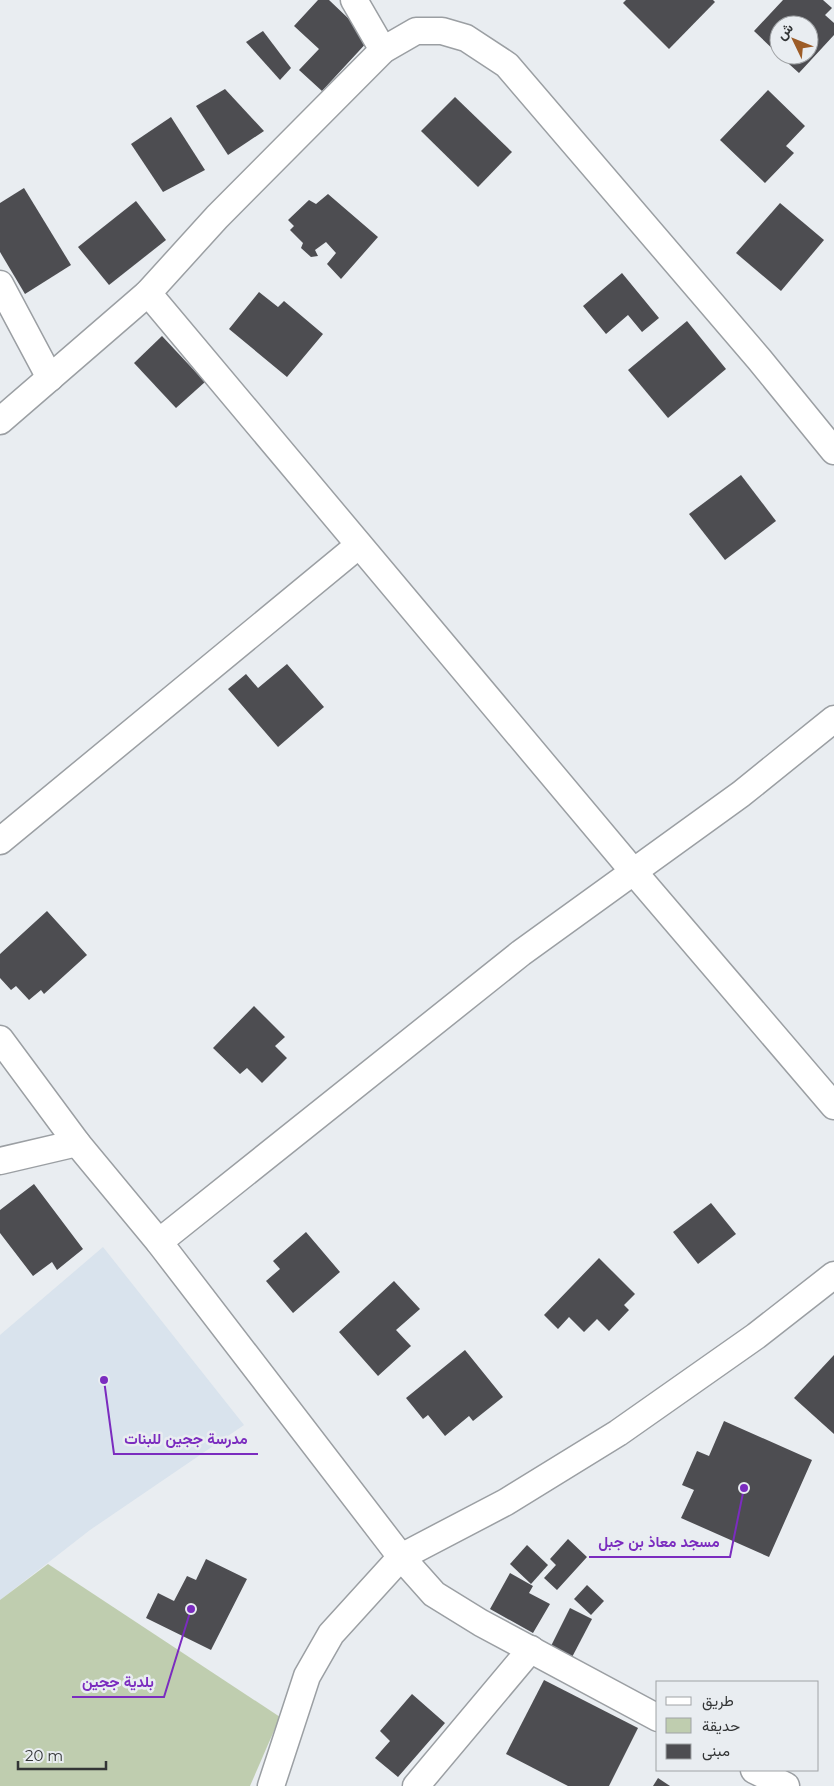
<svg xmlns="http://www.w3.org/2000/svg" width="834" height="1786" viewBox="0 0 834 1786" font-family="Montserrat,Vazirmatn,sans-serif">
	<style>
		.built { fill: #d9e3ed }
		.green { fill: #bfcdaf }
		.building { fill: #4d4d51 }
		.lines { fill: none; stroke-linecap: round; stroke-linejoin: round }
		.minor-casing { stroke: #9b9fa3; stroke-width: 29 }
		.minor { stroke: #fff; stroke-width: 26 }
		.leader { fill: none; stroke: #7b2cbf; stroke-width: 2 }
		.callout-dot { fill: #7b2cbf; stroke: #e9edf1; stroke-width: 2 }
		.callout-label { font-size: 15px; text-anchor: middle; font-weight: bold; fill: #7b2cbf; stroke: #e9edf1; stroke-width: 5; stroke-linejoin: round; paint-order: stroke }
	</style>
	<rect width="100%" height="100%" fill="#e9edf1"/>
	<polygon class="built" points="103,1247 244,1425 90,1530 0,1600 0,1335"/>
	<polygon class="green" points="48,1564 280,1717 250,1786 0,1786 0,1600"/>
	<g class="building">
		<polygon points="318,0 329,0 370,39 322,91 299,70 319,49 294,26"/>
		<polygon points="626,0 713,0 715,2 669,49 623,3"/>
		<polygon points="783,0 823,0 832,8 825,15 834,23 834,35 799,73 779,55 809,55 809,25 779,25 779,55 754,31"/>
		<polygon points="263,31 291,68 280,80 246,42"/>
		<polygon points="225,89 264,131 228,155 196,106"/>
		<polygon points="768,90 805,126 786,146 794,153 765,183 720,140"/>
		<polygon points="455,97 512,152 478,187 421,131"/>
		<polygon points="171,117 205,170 163,192 131,144"/>
		<polygon points="24,188 71,265 25,294 0,252 0,203"/>
		<polygon points="328,194 378,237 341,279 327,264 336,253 326,242 315,250 318,256 311,257 301,248 303,243 290,230 294,226 288,220 309,200 316,204"/>
		<polygon points="136,201 166,240 109,285 78,247"/>
		<polygon points="780,203 824,240 781,291 736,253"/>
		<polygon points="622,273 659,318 642,332 628,315 606,334 583,306"/>
		<polygon points="259,292 278,307 284,301 323,334 287,377 229,329"/>
		<polygon points="687,321 726,369 668,418 628,370"/>
		<polygon points="162,336 205,382 176,408 134,363"/>
		<polygon points="741,475 776,521 725,560 689,514"/>
		<polygon points="287,664 324,707 278,747 228,689 246,674 258,688"/>
		<polygon points="47,911 87,955 44,994 41,990 29,1000 16,986 11,990 0,978 0,954"/>
		<polygon points="254,1006 285,1037 275,1046 287,1058 262,1083 247,1068 240,1074 213,1048"/>
		<polygon points="34,1184 83,1249 57,1270 52,1262 33,1276 0,1233 0,1210"/>
		<polygon points="711,1203 736,1234 698,1264 673,1232"/>
		<polygon points="306,1232 340,1272 293,1313 266,1281 280,1269 273,1261"/>
		<polygon points="599,1258 635,1294 624,1305 629,1310 609,1331 597,1319 584,1332 569,1317 558,1329 544,1315"/>
		<polygon points="394,1281 420,1309 396,1330 411,1346 378,1376 339,1332"/>
		<polygon points="465,1350 503,1397 473,1421 469,1416 445,1436 428,1415 423,1419 406,1398"/>
		<polygon points="834,1355 834,1434 794,1398"/>
		<polygon points="724,1421 812,1460 769,1557 681,1518 694,1490 682,1485 697,1451 709,1456"/>
		<polygon points="568,1539 587,1557 557,1590 544,1578 556,1565 550,1559"/>
		<polygon points="527,1545 548,1565 531,1584 510,1564"/>
		<polygon points="206,1559 247,1579 211,1650 146,1618 158,1593 174,1601 187,1576 196,1580"/>
		<polygon points="510,1573 533,1586 529,1593 550,1604 533,1633 490,1609"/>
		<polygon points="587,1585 604,1601 591,1615 574,1599"/>
		<polygon points="570,1608 592,1619 570,1661 549,1650"/>
		<polygon points="544,1680 638,1728 609,1786 568,1786 506,1754"/>
		<polygon points="412,1694 445,1723 398,1777 375,1758 390,1741 380,1731"/>
		<polygon points="658,1778 670,1786 653,1786"/>
	</g>
	<g class="lines">
		<defs>
			<g id="minor">
				<polyline points="354,0 383,50"/>
				<polyline points="0,284 50,378"/>
				<polyline points="148,293 633,871 834,1106"/>
				<polyline points="0,421 148,293 217,217 383,50 416,31 442,31 466,38 507,65 759,359 834,451"/>
				<polyline points="0,841 359,545"/>
				<polyline points="0,1039 77,1143 159,1242 401,1557 434,1594 481,1623 658,1718"/>
				<polyline points="0,1161 77,1143"/>
				<polyline points="159,1242 521,953 741,794 834,719"/>
				<polyline points="754,1770 786,1786"/>
				<polyline points="271,1786 307,1676 331,1634 401,1557 506,1502 618,1433 756,1336 834,1275"/>
				<polyline points="416,1786 531,1649"/>
			</g>
		</defs>
		<use href="#minor" class="minor-casing"/>
		<use href="#minor" class="minor"/>
	</g>
	<path class="leader" d="M104 1380L114 1454H258M744 1488L730 1557H589M191 1609L164 1697H72"/>
	<g class="callout-dot">
		<circle cx="104" cy="1380" r="5"/>
		<circle cx="744" cy="1488" r="5"/>
		<circle cx="191" cy="1609" r="5"/>
	</g>
	<g class="callout-label">
		<text x="186" y="1444">مدرسة ججين للبنات</text>
		<text x="659" y="1547">مسجد معاذ بن جبل</text>
		<text x="118" y="1687">بلدية ججين</text>
	</g>
	<rect x="656" y="1681" width="162" height="90" fill="#e9edf1" stroke="#a0a3a6"/>
	<rect x="666" y="1697" width="25" height="8" fill="#ffffff" stroke="#a0a3a6"/>
	<text x="702" y="1706" font-size="15" fill="#333536">طريق</text>
	<rect x="666" y="1718" width="25" height="15" fill="#bfcdaf" stroke="#a0a3a6"/>
	<text x="702" y="1731" font-size="15" fill="#333536">حديقة</text>
	<rect x="666" y="1744" width="25" height="15" fill="#4d4d51" stroke="#a0a3a6"/>
	<text x="702" y="1756" font-size="15" fill="#333536">مبنى</text>
	<g transform="translate(794 40) rotate(313)"><circle r="24" fill="#e9edf1" stroke="#a0a3a6"/>
	<path d="M0-4L9 19L0 12L-9 19Z" fill="#9d5c27"/>
	<text y="-8" font-size="14" font-weight="bold" text-anchor="middle" fill="#333536">ش</text>
	</g>
	<path d="M18 1761v8h88v-8" fill="none" stroke="#333536" stroke-width="2.5"/>
	<text x="25" y="1761" font-size="15" fill="#333536" stroke="#e9edf1" stroke-width="4" paint-order="stroke">20 m</text>
</svg>
